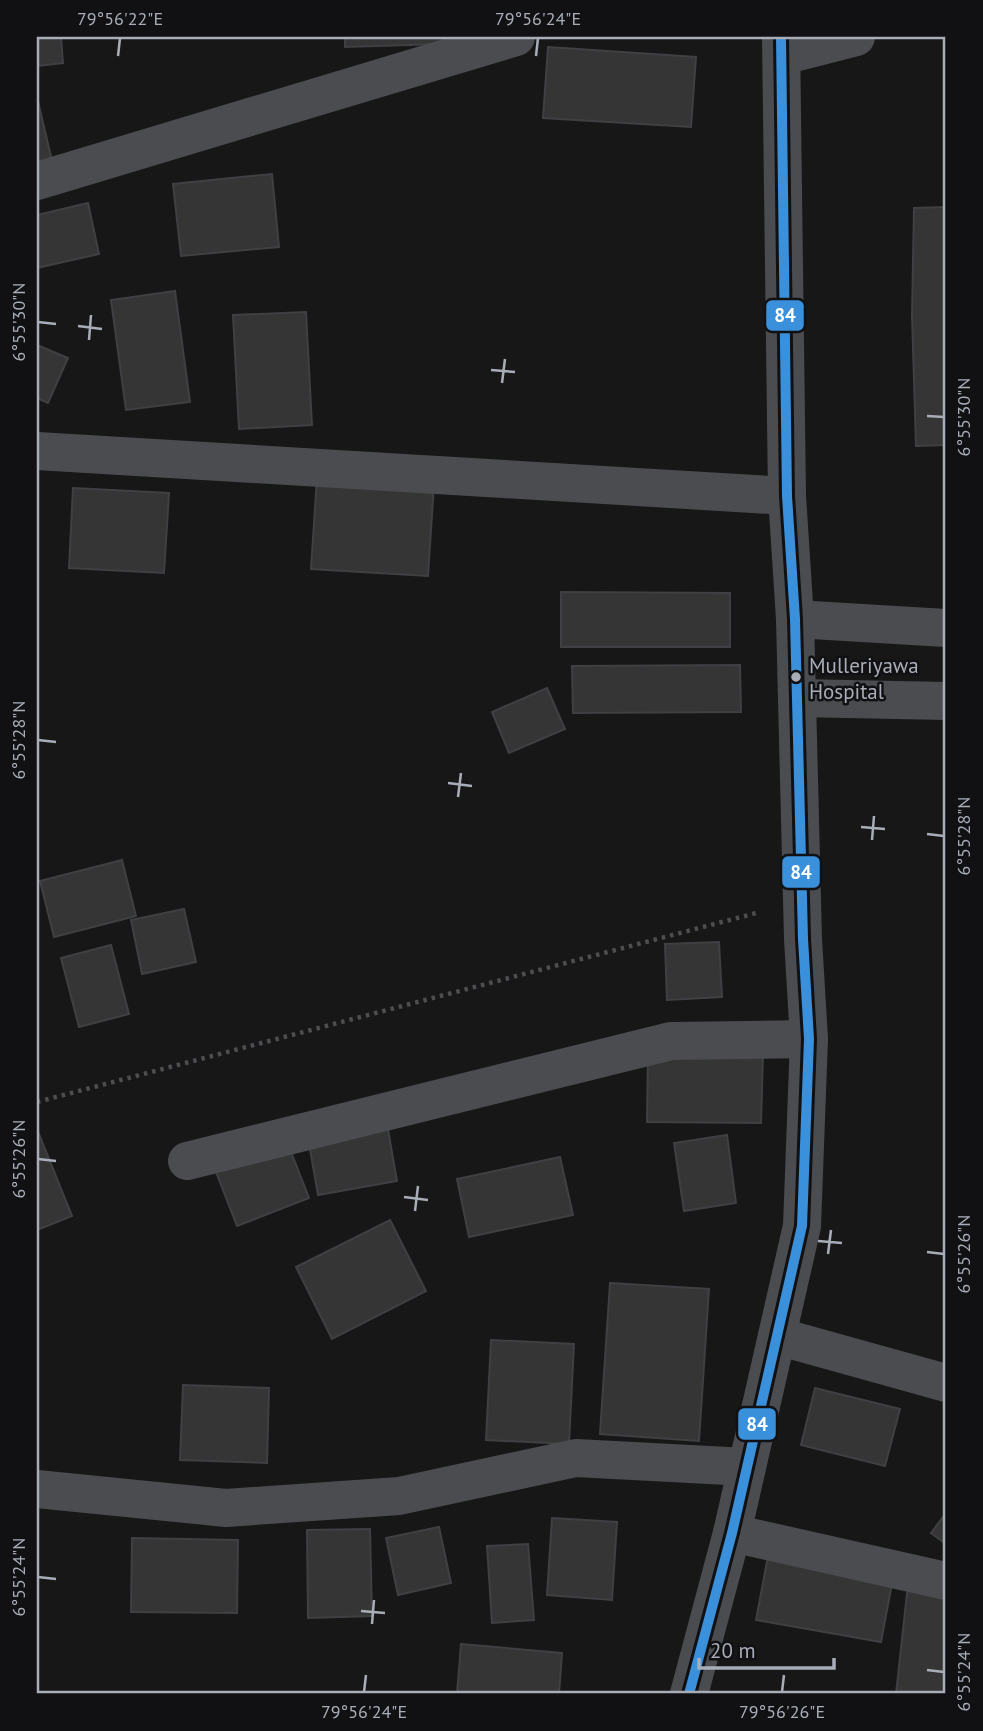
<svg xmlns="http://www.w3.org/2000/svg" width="983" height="1731" viewBox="0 0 983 1731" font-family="'PT Sans',sans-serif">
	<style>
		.building { fill: #353536; stroke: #3f4043; stroke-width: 2 }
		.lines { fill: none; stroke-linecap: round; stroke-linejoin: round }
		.path { stroke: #4d4e52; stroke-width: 4.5; stroke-dasharray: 3.5 5; stroke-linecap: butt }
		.minor { stroke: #4b4c50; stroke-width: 38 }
		.bus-1-casing { stroke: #111113; stroke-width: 16 }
		.bus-1 { stroke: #3a90db; stroke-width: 10 }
		.ticks { fill: none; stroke: #a8adb8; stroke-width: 2.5 }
		.bus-dot { fill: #a8adb8; stroke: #111113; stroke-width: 2.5 }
		.labels { text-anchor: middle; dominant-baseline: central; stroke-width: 5; stroke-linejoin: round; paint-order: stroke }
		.bus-label { font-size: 21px; fill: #a8adb8; stroke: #111113; text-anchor: start }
		.line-badge { stroke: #111113; stroke-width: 2.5 }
		.badge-label { font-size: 19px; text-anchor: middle; font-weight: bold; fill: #fff }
		.neatline { fill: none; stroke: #a8adb8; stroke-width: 2.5 }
		.ticks-label { font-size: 18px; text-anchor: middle; fill: #a8adb8 }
	</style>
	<rect width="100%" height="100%" fill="#171717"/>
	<g class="building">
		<polygon points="37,37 61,37 63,63 37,66"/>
		<polygon points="345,37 474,37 474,43 345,47"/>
		<polygon points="548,47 696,57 691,127 543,118"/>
		<polygon points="37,97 53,165 37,169"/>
		<polygon points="272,174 279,247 181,256 173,184"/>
		<polygon points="88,203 99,254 37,268 37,215"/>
		<polygon points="946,207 946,445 916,446 912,315 914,208"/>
		<polygon points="175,291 190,402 126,410 111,300"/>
		<polygon points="306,312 312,425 239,429 233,315"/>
		<polygon points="37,345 68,358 48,403 37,398"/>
		<polygon points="317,477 434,484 428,576 311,569"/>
		<polygon points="73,488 169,493 164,573 69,568"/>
		<polygon points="561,592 730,593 730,647 561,647"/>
		<polygon points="740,665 741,712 573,713 572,666"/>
		<polygon points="547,688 565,729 509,753 492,712"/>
		<polygon points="122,860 136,916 54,937 40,881"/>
		<polygon points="184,909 196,962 142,974 131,920"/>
		<polygon points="719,942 722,997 667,1000 665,944"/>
		<polygon points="111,945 129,1014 79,1027 61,958"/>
		<polygon points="648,1052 763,1054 761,1123 647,1122"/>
		<polygon points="386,1118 397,1181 318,1195 307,1132"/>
		<polygon points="37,1129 72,1216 37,1230"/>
		<polygon points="727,1135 736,1203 684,1211 674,1143"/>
		<polygon points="288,1144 309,1198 237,1226 216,1172"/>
		<polygon points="560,1157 573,1215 469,1237 457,1179"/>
		<polygon points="390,1220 426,1291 332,1339 296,1267"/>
		<polygon points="610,1283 709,1289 699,1441 600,1434"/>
		<polygon points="491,1340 574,1344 569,1444 486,1440"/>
		<polygon points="183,1385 269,1388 267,1463 180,1460"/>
		<polygon points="815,1388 900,1409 885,1466 801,1445"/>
		<polygon points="946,1513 946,1544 931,1533"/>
		<polygon points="552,1518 617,1522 612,1600 547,1595"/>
		<polygon points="439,1527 451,1583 398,1595 386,1538"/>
		<polygon points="370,1529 372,1616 308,1618 307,1530"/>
		<polygon points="132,1538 238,1540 237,1613 131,1612"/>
		<polygon points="528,1544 534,1620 492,1623 487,1546"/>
		<polygon points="768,1556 893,1578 881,1642 756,1620"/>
		<polygon points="908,1584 946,1588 946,1694 896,1694"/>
		<polygon points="461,1644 562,1653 559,1694 457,1694"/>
	</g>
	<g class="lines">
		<polyline class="path" points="37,1102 760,912"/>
		<g class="minor">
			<polyline points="782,56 856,37"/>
			<polyline points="37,181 516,37"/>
			<polyline points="37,451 787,496"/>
			<polyline points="795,619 946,628"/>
			<polyline points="798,698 946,701"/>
			<polyline points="187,1161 671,1041 809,1039"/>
			<polyline points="777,1336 946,1383"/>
			<polyline points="37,1489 226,1508 399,1496 576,1458 747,1467"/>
			<polyline points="732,1533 946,1581"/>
			<polyline points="689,1694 732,1533 802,1226 809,1039 803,939 795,619 787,496 781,37"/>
		</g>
		<defs>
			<polyline id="bus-1" points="689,1694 732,1533 802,1226 809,1039 803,939 795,619 787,496 781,37"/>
		</defs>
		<use href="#bus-1" class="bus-1-casing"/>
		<use href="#bus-1" class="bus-1"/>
	</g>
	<path class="ticks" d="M 118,56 L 120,38M 536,56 L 538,38M 38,322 L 56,324M 78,326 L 102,329M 89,340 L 91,315M 491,370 L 515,372M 502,383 L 505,359M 927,416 L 944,417M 38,740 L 56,742M 448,783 L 472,786M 458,797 L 461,773M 861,827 L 885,829M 927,834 L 944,836M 872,840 L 874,816M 38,1159 L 56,1161M 404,1197 L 428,1200M 415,1211 L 418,1186M 818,1241 L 842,1243M 927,1252 L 944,1254M 828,1254 L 831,1230M 38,1577 L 56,1579M 361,1611 L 385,1613M 372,1624 L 374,1600M 927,1670 L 944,1672M 364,1692 L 366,1675M 782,1692 L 784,1675"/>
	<circle class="bus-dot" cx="796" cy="677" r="6"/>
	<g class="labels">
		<g class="bus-label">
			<text x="809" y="665">Mulleriyawa<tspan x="809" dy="26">Hospital</tspan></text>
		</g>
	</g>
	<g class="line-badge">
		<rect x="765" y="299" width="40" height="33" rx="7" fill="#3a90db"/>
		<rect x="781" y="855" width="40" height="34" rx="7" fill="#3a90db"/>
		<rect x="737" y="1407" width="40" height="34" rx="7" fill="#3a90db"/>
	</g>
	<g class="badge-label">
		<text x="785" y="322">84</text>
		<text x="801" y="879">84</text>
		<text x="757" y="1431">84</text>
	</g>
	<rect width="983" height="1731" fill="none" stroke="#111113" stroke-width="77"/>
	<path d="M699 1658v10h135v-10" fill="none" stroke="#a8adb8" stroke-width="3.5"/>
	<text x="710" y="1658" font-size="21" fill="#a8adb8" stroke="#111113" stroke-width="5" paint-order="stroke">20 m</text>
	<rect x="38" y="38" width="906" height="1654" class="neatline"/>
	<g class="ticks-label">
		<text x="120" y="25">79°56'22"E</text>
		<text x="538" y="25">79°56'24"E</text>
		<text transform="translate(19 322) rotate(-90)" y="6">6°55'30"N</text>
		<text transform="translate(964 417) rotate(-90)" y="6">6°55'30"N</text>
		<text transform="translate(19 740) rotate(-90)" y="6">6°55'28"N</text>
		<text transform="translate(964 836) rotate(-90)" y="6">6°55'28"N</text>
		<text transform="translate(19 1159) rotate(-90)" y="6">6°55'26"N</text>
		<text transform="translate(964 1254) rotate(-90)" y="6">6°55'26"N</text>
		<text transform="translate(19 1577) rotate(-90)" y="6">6°55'24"N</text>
		<text transform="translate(964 1672) rotate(-90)" y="6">6°55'24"N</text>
		<text x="364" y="1718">79°56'24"E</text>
		<text x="782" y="1718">79°56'26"E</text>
	</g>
</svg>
